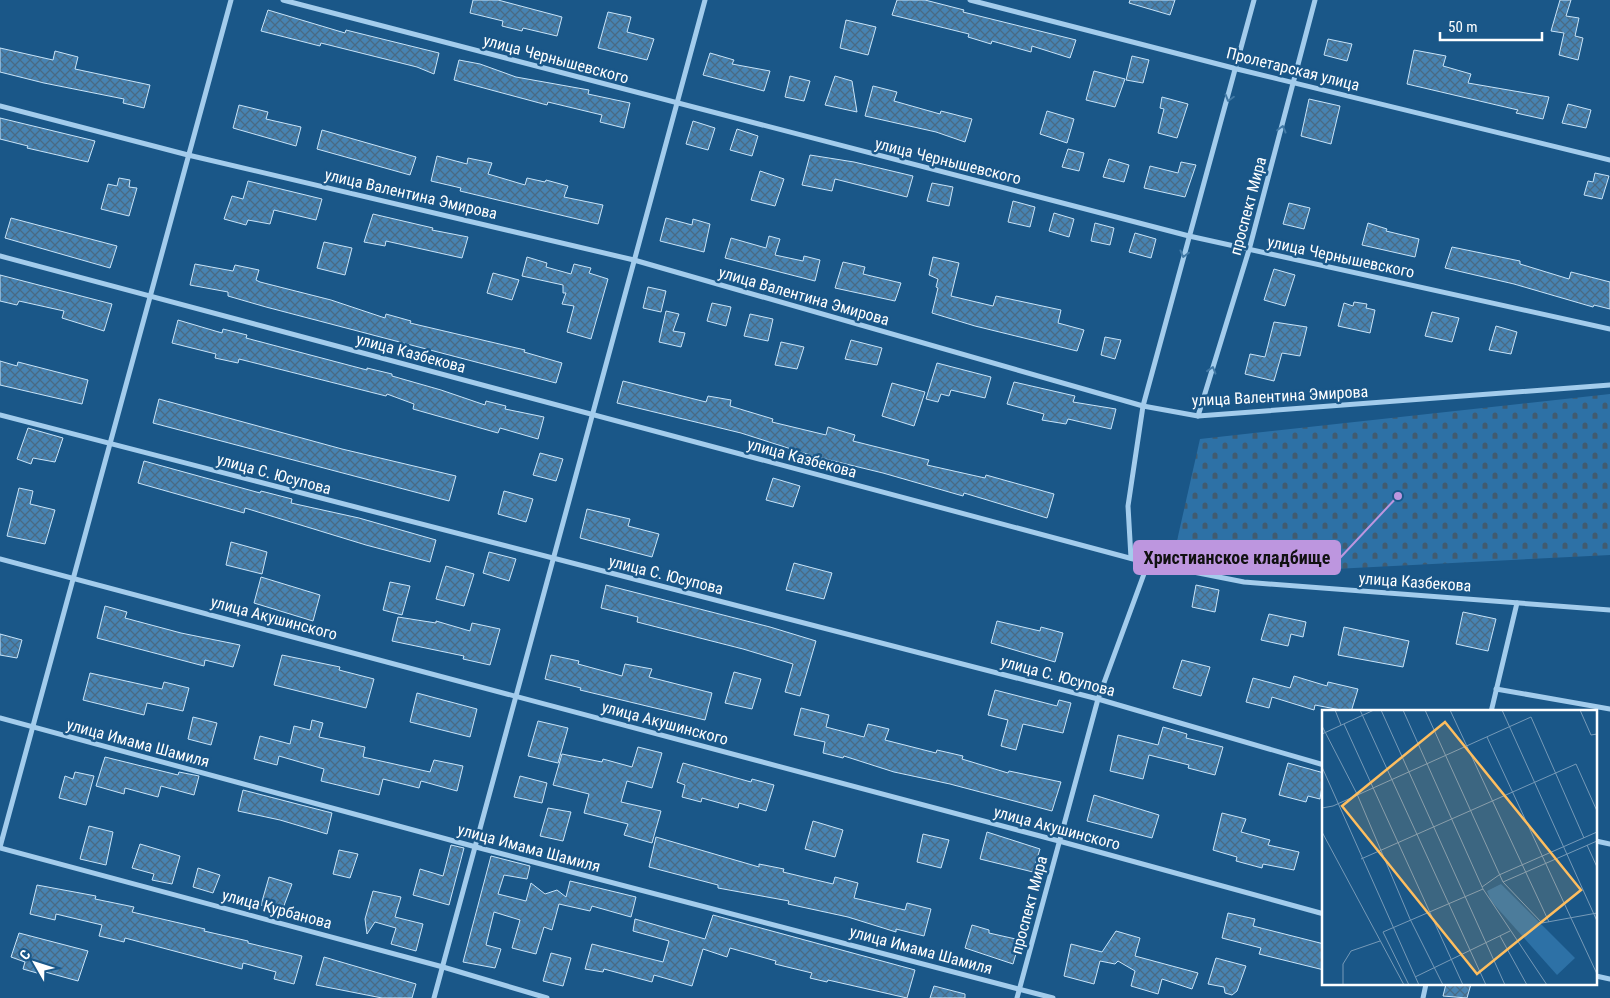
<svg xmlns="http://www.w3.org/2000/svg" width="1610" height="998" viewBox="0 0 1610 998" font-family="'Roboto Condensed',sans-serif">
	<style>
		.cemetery { fill: url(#cemetery-stones) }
		.building { fill: url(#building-cross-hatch); stroke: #c8e4f9 }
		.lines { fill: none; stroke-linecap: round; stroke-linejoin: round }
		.street { stroke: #a3ccec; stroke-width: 5 }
		.oneway { stroke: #437aa6 }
		.labels { text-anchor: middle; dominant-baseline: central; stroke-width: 5; stroke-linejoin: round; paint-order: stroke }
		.street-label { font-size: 16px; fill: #fff; stroke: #1a5788 }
		.inset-road { fill: none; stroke: #769ab8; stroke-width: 1 }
		.view { fill: #febe5f; fill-opacity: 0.15; stroke: #febe5f; stroke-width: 2.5 }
		.inset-edge { fill: none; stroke: #fff; stroke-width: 2.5 }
		.leader { fill: none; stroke: #bd96df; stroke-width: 2 }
		.callout-dot { fill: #bd96df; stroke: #1a5788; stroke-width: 2 }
		.callout { fill: #bd96df; stroke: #bd96df; stroke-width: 2 }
		.callout-label { font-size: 18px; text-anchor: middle; font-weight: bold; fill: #111 }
	</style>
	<defs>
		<pattern id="cemetery-stones" width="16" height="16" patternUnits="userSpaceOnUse" patternTransform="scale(1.25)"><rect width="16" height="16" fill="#2d71a6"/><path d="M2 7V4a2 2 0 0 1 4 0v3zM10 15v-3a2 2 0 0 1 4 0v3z" fill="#405b70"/></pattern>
		<pattern id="building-cross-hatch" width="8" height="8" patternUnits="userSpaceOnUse" patternTransform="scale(1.25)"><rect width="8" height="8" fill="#4783b2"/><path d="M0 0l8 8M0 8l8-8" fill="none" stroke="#496a84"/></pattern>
	</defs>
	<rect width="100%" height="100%" fill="#1a5788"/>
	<polygon class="cemetery" points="1610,394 1610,555 1256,573 1174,554 1200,439"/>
	<g class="building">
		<polygon points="473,0 498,0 562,17 557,36 523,28 522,31 502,26 503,21 470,13"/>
		<polygon points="897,0 925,0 964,10 963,12 1076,40 1070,58 1032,46 1031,52 992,41 991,44 968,37 969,34 892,15"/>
		<polygon points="1130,0 1175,0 1170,15 1129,3"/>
		<polygon points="1560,0 1571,0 1566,16 1579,18 1575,36 1583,38 1578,60 1559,55 1564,33 1551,31"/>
		<polygon points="268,10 345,33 346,30 366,35 439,53 434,74 417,67 321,43 320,46 261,31"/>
		<polygon points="608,12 631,17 627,32 654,39 647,60 598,48"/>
		<polygon points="846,20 876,27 868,55 840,48"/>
		<polygon points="1328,39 1352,44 1347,61 1324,55"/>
		<polygon points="0,48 53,60 55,51 78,57 75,69 150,85 144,108 123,103 124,99 44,83 0,72"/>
		<polygon points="1414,50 1446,56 1443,66 1471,74 1468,83 1549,97 1543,119 1516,113 1518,110 1407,84"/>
		<polygon points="710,53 734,60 732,64 770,71 764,91 703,75"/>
		<polygon points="1132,56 1149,60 1143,83 1126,80"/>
		<polygon points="459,60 480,64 516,77 589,90 588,94 630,103 624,128 600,122 602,115 548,102 547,105 454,80"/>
		<polygon points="1094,71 1125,79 1115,107 1086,100"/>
		<polygon points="790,76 810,81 804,101 785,97"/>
		<polygon points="835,76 852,81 857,112 825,105"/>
		<polygon points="873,86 897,92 894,101 940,114 941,111 972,119 965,142 936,132 865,116"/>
		<polygon points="1162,97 1188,104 1177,138 1158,133 1164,109 1160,108"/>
		<polygon points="1309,99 1340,106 1331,144 1301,136"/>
		<polygon points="1568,104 1591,110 1586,128 1562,123"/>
		<polygon points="239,105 268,112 266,119 301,127 296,146 233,128"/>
		<polygon points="1047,111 1074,119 1067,143 1040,134"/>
		<polygon points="0,118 95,141 88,162 27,148 28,146 0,139"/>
		<polygon points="693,121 715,128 708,150 686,144"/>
		<polygon points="737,129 758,136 752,156 730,150"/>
		<polygon points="322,130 416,157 410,175 317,149"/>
		<polygon points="1068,149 1084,153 1079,171 1062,167"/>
		<polygon points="810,155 854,162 913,176 907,197 835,179 832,191 802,185"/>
		<polygon points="437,156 467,164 468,158 492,163 488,174 525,185 527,178 545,182 546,180 568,186 564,197 603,205 598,224 460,191 461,188 431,181"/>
		<polygon points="1109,159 1129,165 1124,182 1103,177"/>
		<polygon points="1181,162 1196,165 1185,197 1144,188 1150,166 1178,173"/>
		<polygon points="760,171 784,179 775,206 751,200"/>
		<polygon points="1595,173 1609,176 1602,199 1584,195 1588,181 1593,182"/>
		<polygon points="119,178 130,180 129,187 137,188 129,216 101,209 108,184 117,186"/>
		<polygon points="248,181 322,199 316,220 274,210 270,224 248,220 246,225 224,219 232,196 243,199"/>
		<polygon points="932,183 953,187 949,206 927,201"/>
		<polygon points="1013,201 1035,207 1030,227 1008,222"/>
		<polygon points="1289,203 1310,208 1304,229 1283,224"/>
		<polygon points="1054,213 1074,219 1069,237 1049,231"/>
		<polygon points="373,214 433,228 432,230 468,237 462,258 386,241 385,246 364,242"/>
		<polygon points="11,218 117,246 110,268 5,238"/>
		<polygon points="666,218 692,225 693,219 710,224 704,252 660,241"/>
		<polygon points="1095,223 1114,228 1110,245 1091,241"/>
		<polygon points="1368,223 1387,229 1386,231 1419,239 1415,257 1362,245"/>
		<polygon points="1135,233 1156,239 1151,258 1129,252"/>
		<polygon points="769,236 780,239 775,255 803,261 804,256 820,260 815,281 725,258 731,238 766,248"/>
		<polygon points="324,242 352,248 345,275 317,268"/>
		<polygon points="1452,247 1520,261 1520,264 1569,279 1571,272 1610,282 1610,309 1594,305 1593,307 1514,284 1445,268"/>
		<polygon points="527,257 547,263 546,267 571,274 574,264 591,268 589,273 608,279 591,339 567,332 574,306 562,304 566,293 563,293 563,285 522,276"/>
		<polygon points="933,257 959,263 951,296 993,306 996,296 1061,310 1058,323 1084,330 1077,351 975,326 932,313 938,288 936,287 938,279 929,275"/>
		<polygon points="843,262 865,267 863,274 901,283 895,301 835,288"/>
		<polygon points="195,264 233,271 235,265 259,270 256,280 260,282 331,300 385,318 386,314 411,321 410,323 525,350 524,352 562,363 556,383 266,307 228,296 228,292 190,285"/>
		<polygon points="1274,269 1295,275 1285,306 1264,300"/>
		<polygon points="493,273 519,280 512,300 487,293"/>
		<polygon points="0,275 112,304 104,331 62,318 64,311 19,301 17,305 0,301"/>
		<polygon points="648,287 666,291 661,312 643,308"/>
		<polygon points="1354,302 1367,304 1366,308 1375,310 1370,333 1338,326 1344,303 1353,306"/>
		<polygon points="712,303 731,307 726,326 707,321"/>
		<polygon points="666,311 679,314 673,331 685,333 681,347 659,342"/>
		<polygon points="1432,312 1459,318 1452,342 1425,336"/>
		<polygon points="750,314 773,319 768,341 744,336"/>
		<polygon points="178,320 222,333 223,329 247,335 246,338 367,370 367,368 392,374 392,376 441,390 485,405 486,401 506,406 505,409 544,417 538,439 500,428 498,433 413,409 414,404 387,394 386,396 239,359 238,363 215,358 216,354 172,343"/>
		<polygon points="1274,322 1307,327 1300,356 1282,353 1274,381 1245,374 1250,354 1265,357"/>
		<polygon points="1496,326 1517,332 1511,354 1489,350"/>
		<polygon points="1105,337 1121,340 1115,359 1101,355"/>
		<polygon points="851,340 882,348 877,365 845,359"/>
		<polygon points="781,342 804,347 797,369 775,365"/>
		<polygon points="0,361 17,366 18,362 88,380 82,404 0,385"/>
		<polygon points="937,363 991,377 985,398 951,390 949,396 941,394 938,402 926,399"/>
		<polygon points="623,381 706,402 708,396 731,400 730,406 773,419 772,422 826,435 828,427 855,435 853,441 929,460 927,465 985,478 986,475 1054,494 1047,518 964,493 963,496 883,473 813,456 741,433 617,403"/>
		<polygon points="1014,382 1075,396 1073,402 1116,409 1111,429 1068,419 1066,424 1042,420 1044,414 1007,404"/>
		<polygon points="892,383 925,392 914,426 882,416"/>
		<polygon points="159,399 342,449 456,476 449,501 153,423"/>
		<polygon points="28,428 63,438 55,462 33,458 31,464 17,459"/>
		<polygon points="540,453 563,459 556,481 533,475"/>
		<polygon points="144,461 260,493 261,491 292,499 291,503 359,518 436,540 430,562 366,545 245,508 244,513 138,483"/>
		<polygon points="773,478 800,486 793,507 766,500"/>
		<polygon points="19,488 33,491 30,504 55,510 45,544 7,536"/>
		<polygon points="504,491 533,499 526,522 498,514"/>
		<polygon points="587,509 630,519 628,526 659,534 652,557 580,538"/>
		<polygon points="231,542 267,552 262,574 226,565"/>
		<polygon points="489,552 516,559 509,581 483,573"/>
		<polygon points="794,563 832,573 824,599 786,590"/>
		<polygon points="446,566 474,574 464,606 436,599"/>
		<polygon points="261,577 320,595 313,621 254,603"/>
		<polygon points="390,582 410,586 402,615 383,610"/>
		<polygon points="606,585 770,627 816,641 800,696 785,692 793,664 743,649 637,622 638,617 601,608"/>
		<polygon points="1196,585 1219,590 1215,612 1192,607"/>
		<polygon points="105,606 127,612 125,618 181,633 240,645 233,667 205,660 204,666 97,638"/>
		<polygon points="1463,612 1496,619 1488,651 1456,644"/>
		<polygon points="1269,614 1306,622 1303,637 1291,634 1288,646 1261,640"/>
		<polygon points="398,617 436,623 436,621 470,631 472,623 500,629 490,665 463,659 464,656 392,641"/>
		<polygon points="997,621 1040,631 1041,627 1063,633 1055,662 991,643"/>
		<polygon points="1344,627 1409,641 1403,667 1338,655"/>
		<polygon points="0,634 22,640 17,658 0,655"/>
		<polygon points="282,655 340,667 339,670 374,679 366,708 274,685"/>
		<polygon points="551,655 579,661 578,664 622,676 625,664 652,669 649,677 712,693 705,720 580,690 581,688 545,679"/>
		<polygon points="1182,660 1210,667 1201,696 1173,688"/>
		<polygon points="734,672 761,679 752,709 725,703"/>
		<polygon points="90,673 162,689 164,682 189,688 183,711 147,703 144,715 83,700"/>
		<polygon points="1294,676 1327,686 1328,682 1358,689 1351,712 1315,705 1314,710 1272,697 1269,708 1246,702 1253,678 1290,688"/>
		<polygon points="995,690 1057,706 1059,700 1071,703 1063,733 1023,724 1016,750 1001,746 1008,720 988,715"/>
		<polygon points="417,693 477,709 470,737 410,722"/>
		<polygon points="801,708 829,715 826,727 864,737 868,724 889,729 885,740 936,753 937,750 963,756 962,759 1008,773 1009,771 1061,782 1052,811 950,784 894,772 844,756 843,758 823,753 825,742 794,735"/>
		<polygon points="193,717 217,723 211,745 188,739"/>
		<polygon points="312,720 323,723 319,737 365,747 363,757 430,772 434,760 463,766 457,791 421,781 419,788 383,779 379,795 321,781 324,769 279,756 277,765 254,759 260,736 290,744 294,726 310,730"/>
		<polygon points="538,721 568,728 558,763 528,756"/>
		<polygon points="1163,727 1187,734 1186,738 1223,747 1215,775 1188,768 1189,765 1149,755 1143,779 1110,771 1118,735 1158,745"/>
		<polygon points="638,747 662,753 652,788 627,781 621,802 661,811 652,843 624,835 628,824 584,813 589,794 553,785 562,754 602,762 603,759 632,767"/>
		<polygon points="105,757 178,775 179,772 199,776 194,795 161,786 158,797 125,788 124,794 96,786"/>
		<polygon points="683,763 751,782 752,779 774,785 766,811 739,803 738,808 702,798 701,802 682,797 685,785 677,782"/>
		<polygon points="1288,763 1324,773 1320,799 1308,796 1306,802 1279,795"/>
		<polygon points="75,772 94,776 86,805 59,798 65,776 73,779"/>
		<polygon points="520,776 547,783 542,803 514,797"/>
		<polygon points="243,790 332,813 327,834 280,820 238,811"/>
		<polygon points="1094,795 1159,815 1152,838 1087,821"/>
		<polygon points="548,808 571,812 563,841 540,836"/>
		<polygon points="1222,813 1246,819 1241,832 1270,840 1268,845 1299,852 1294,870 1263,864 1262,868 1236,861 1237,857 1213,850"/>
		<polygon points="813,821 843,830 835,857 805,849"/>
		<polygon points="89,826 113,832 106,865 80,859"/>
		<polygon points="987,832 1040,849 1033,872 980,859"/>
		<polygon points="923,834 949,840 941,868 917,862"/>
		<polygon points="656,837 759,867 759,864 784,869 783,872 833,884 835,877 858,883 854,898 905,910 907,903 931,909 924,936 896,929 896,932 848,917 788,904 789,901 718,888 718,885 649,867"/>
		<polygon points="140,844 180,856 172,884 152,880 154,874 132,868"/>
		<polygon points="451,845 464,848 449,905 413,895 420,869 443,876"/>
		<polygon points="339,850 358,854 350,878 333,874"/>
		<polygon points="491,856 530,866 527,879 504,875 498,894 526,901 531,883 545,894 557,890 566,897 570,881 636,897 631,917 592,906 590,911 559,904 552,930 544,927 536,954 512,948 520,920 494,912 486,945 501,949 495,968 463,962"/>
		<polygon points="198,868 220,875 213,893 193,887"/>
		<polygon points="269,877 292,884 282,911 261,905"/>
		<polygon points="37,885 96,896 95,899 134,907 132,912 205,929 204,931 248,941 248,943 302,956 294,984 274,979 276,972 243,963 242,969 125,938 124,942 99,936 102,925 56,914 55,920 30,914"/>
		<polygon points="373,891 401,897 395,917 423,924 416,951 391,944 396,928 375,922 367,934 365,919"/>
		<polygon points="1228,913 1255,919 1253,926 1324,944 1324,970 1259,954 1261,948 1222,938"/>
		<polygon points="713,915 915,970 907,998 828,980 827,982 810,978 812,973 775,964 776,961 730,948 727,957 703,949 692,986 654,975 652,982 604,969 603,972 585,969 592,944 663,962 669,941 633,931 635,919 705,939"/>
		<polygon points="972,925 989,930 989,933 1020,940 1013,964 965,948"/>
		<polygon points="1116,931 1140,938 1135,956 1198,973 1192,989 1162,979 1158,994 1131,986 1135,971 1118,961 1115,964 1100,961 1094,984 1064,976 1071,944 1102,952"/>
		<polygon points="19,933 88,951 78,981 38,970 37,973 23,969 25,962 11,957"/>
		<polygon points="551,953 571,958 563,986 543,981"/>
		<polygon points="324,957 416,984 412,998 382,998 316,985"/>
		<polygon points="1216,958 1246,966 1237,991 1232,995 1225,993 1224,987 1208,984"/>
		<polygon points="1446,984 1471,984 1467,998 1443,996"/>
		<polygon points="934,986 965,994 965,998 930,998"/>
	</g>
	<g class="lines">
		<g class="street">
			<polyline points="283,0 1189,236 1610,329"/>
			<polyline points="970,0 1237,69 1610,160"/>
			<polyline points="0,106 188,155 634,260 1143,406 1198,416 1610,385"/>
			<polyline points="0,256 1148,563 1244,582 1610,610"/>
			<polyline points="0,415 1098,699 1324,765"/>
			<polyline points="1198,416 1249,250 1315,0"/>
			<polyline points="1131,558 1128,506 1143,406 1254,0"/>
			<polyline points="0,559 1059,841 1324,914"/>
			<polyline points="1496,689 1610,709"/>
			<polyline points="1491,712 1517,603"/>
			<polyline points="0,718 476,847 1053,998"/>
			<polyline points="1596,841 1610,844"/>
			<polyline points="0,847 231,0"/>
			<polyline points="0,848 443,967 547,998"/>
			<polyline points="1596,976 1610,979"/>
			<polyline points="434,998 705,0"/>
			<polyline points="1017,998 1098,699 1148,563"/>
			<polyline points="1423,998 1426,984"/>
		</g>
	</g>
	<defs><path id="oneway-chevron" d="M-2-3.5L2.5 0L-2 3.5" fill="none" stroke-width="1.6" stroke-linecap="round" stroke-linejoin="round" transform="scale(1.25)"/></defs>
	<g class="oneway">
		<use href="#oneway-chevron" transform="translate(1229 98) rotate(106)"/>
		<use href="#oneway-chevron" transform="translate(1282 129) rotate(-75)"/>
		<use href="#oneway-chevron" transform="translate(1184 254) rotate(105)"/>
		<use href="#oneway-chevron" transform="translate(1212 370) rotate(-73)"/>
	</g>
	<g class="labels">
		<g class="street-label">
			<text transform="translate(556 59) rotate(15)">улица Чернышевского</text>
			<text transform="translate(1293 69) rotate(14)">Пролетарская улица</text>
			<text transform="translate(948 161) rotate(14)">улица Чернышевского</text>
			<text transform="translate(411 194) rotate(13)">улица Валентина Эмирова</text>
			<text transform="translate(1248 206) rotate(-75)">проспект Мира</text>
			<text transform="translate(1341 257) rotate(12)">улица Чернышевского</text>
			<text transform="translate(804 296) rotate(16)">улица Валентина Эмирова</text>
			<text transform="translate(411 353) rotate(15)">улица Казбекова</text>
			<text transform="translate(1280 396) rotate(-3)">улица Валентина Эмирова</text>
			<text transform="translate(802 458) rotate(15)">улица Казбекова</text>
			<text transform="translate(274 474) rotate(15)">улица С. Юсупова</text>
			<text transform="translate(666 575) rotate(14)">улица С. Юсупова</text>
			<text transform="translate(1415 582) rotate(4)">улица Казбекова</text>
			<text transform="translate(274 618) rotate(15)">улица Акушинского</text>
			<text transform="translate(1058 676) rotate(15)">улица С. Юсупова</text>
			<text transform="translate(665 723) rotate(15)">улица Акушинского</text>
			<text transform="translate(138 743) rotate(15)">улица Имама Шамиля</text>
			<text transform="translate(1057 828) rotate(15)">улица Акушинского</text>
			<text transform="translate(529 848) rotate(15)">улица Имама Шамиля</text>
			<text transform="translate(1029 905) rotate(-75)">проспект Мира</text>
			<text transform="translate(277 909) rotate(15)">улица Курбанова</text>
			<text transform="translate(921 950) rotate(15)">улица Имама Шамиля</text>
		</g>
	</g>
	<g transform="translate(1322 710)">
		<rect width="275" height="275" fill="#1a5788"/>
		<path d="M 179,174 L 253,248 L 235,265 L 169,191 L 165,181 Z" fill="#2d71a6"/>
		<path class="inset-road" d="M 13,0 L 19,15M 38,0 L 164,275M 59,0 L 183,275M 81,0 L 161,179 L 225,275M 103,0 L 181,172 L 220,213 L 275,203M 128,0 L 227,212M 180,0 L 275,211M 258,0 L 269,25 L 275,24M 22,14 L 141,275M 0,16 L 35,84 L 88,209 L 121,275M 0,24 L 52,0M 165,27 L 275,264M 0,57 L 97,275M 0,98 L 11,96 L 209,7 L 262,128M 0,122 L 82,275M 265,135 L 275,157M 39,149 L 254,54 L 275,101M 181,172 L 275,131M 160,177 L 177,165 L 275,122M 178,226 L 205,275M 93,267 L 188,221M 21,275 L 21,254 L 29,241 L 58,231M 87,275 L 61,222 L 161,179"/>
		<path class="view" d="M 123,12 L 259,180 L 155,264 L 20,96 Z"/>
		<rect width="275" height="275" class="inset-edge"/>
	</g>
	<path class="leader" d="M1398 496L1340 558"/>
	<circle class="callout-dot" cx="1398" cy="496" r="5"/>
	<rect class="callout" x="1134" y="541" width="206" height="33" rx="5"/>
	<g class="callout-label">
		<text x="1237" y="564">Христианское кладбище</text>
	</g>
	<g transform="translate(35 963) rotate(309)" stroke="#1a5788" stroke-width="4" paint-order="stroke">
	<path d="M0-4L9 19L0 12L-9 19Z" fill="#ffffff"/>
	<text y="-8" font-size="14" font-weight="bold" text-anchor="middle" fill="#ffffff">С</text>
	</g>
	<path d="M1440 32v8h102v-8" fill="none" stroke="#ffffff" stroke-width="2.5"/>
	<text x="1448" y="32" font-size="15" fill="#ffffff" stroke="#1a5788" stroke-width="4" paint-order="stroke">50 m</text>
</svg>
